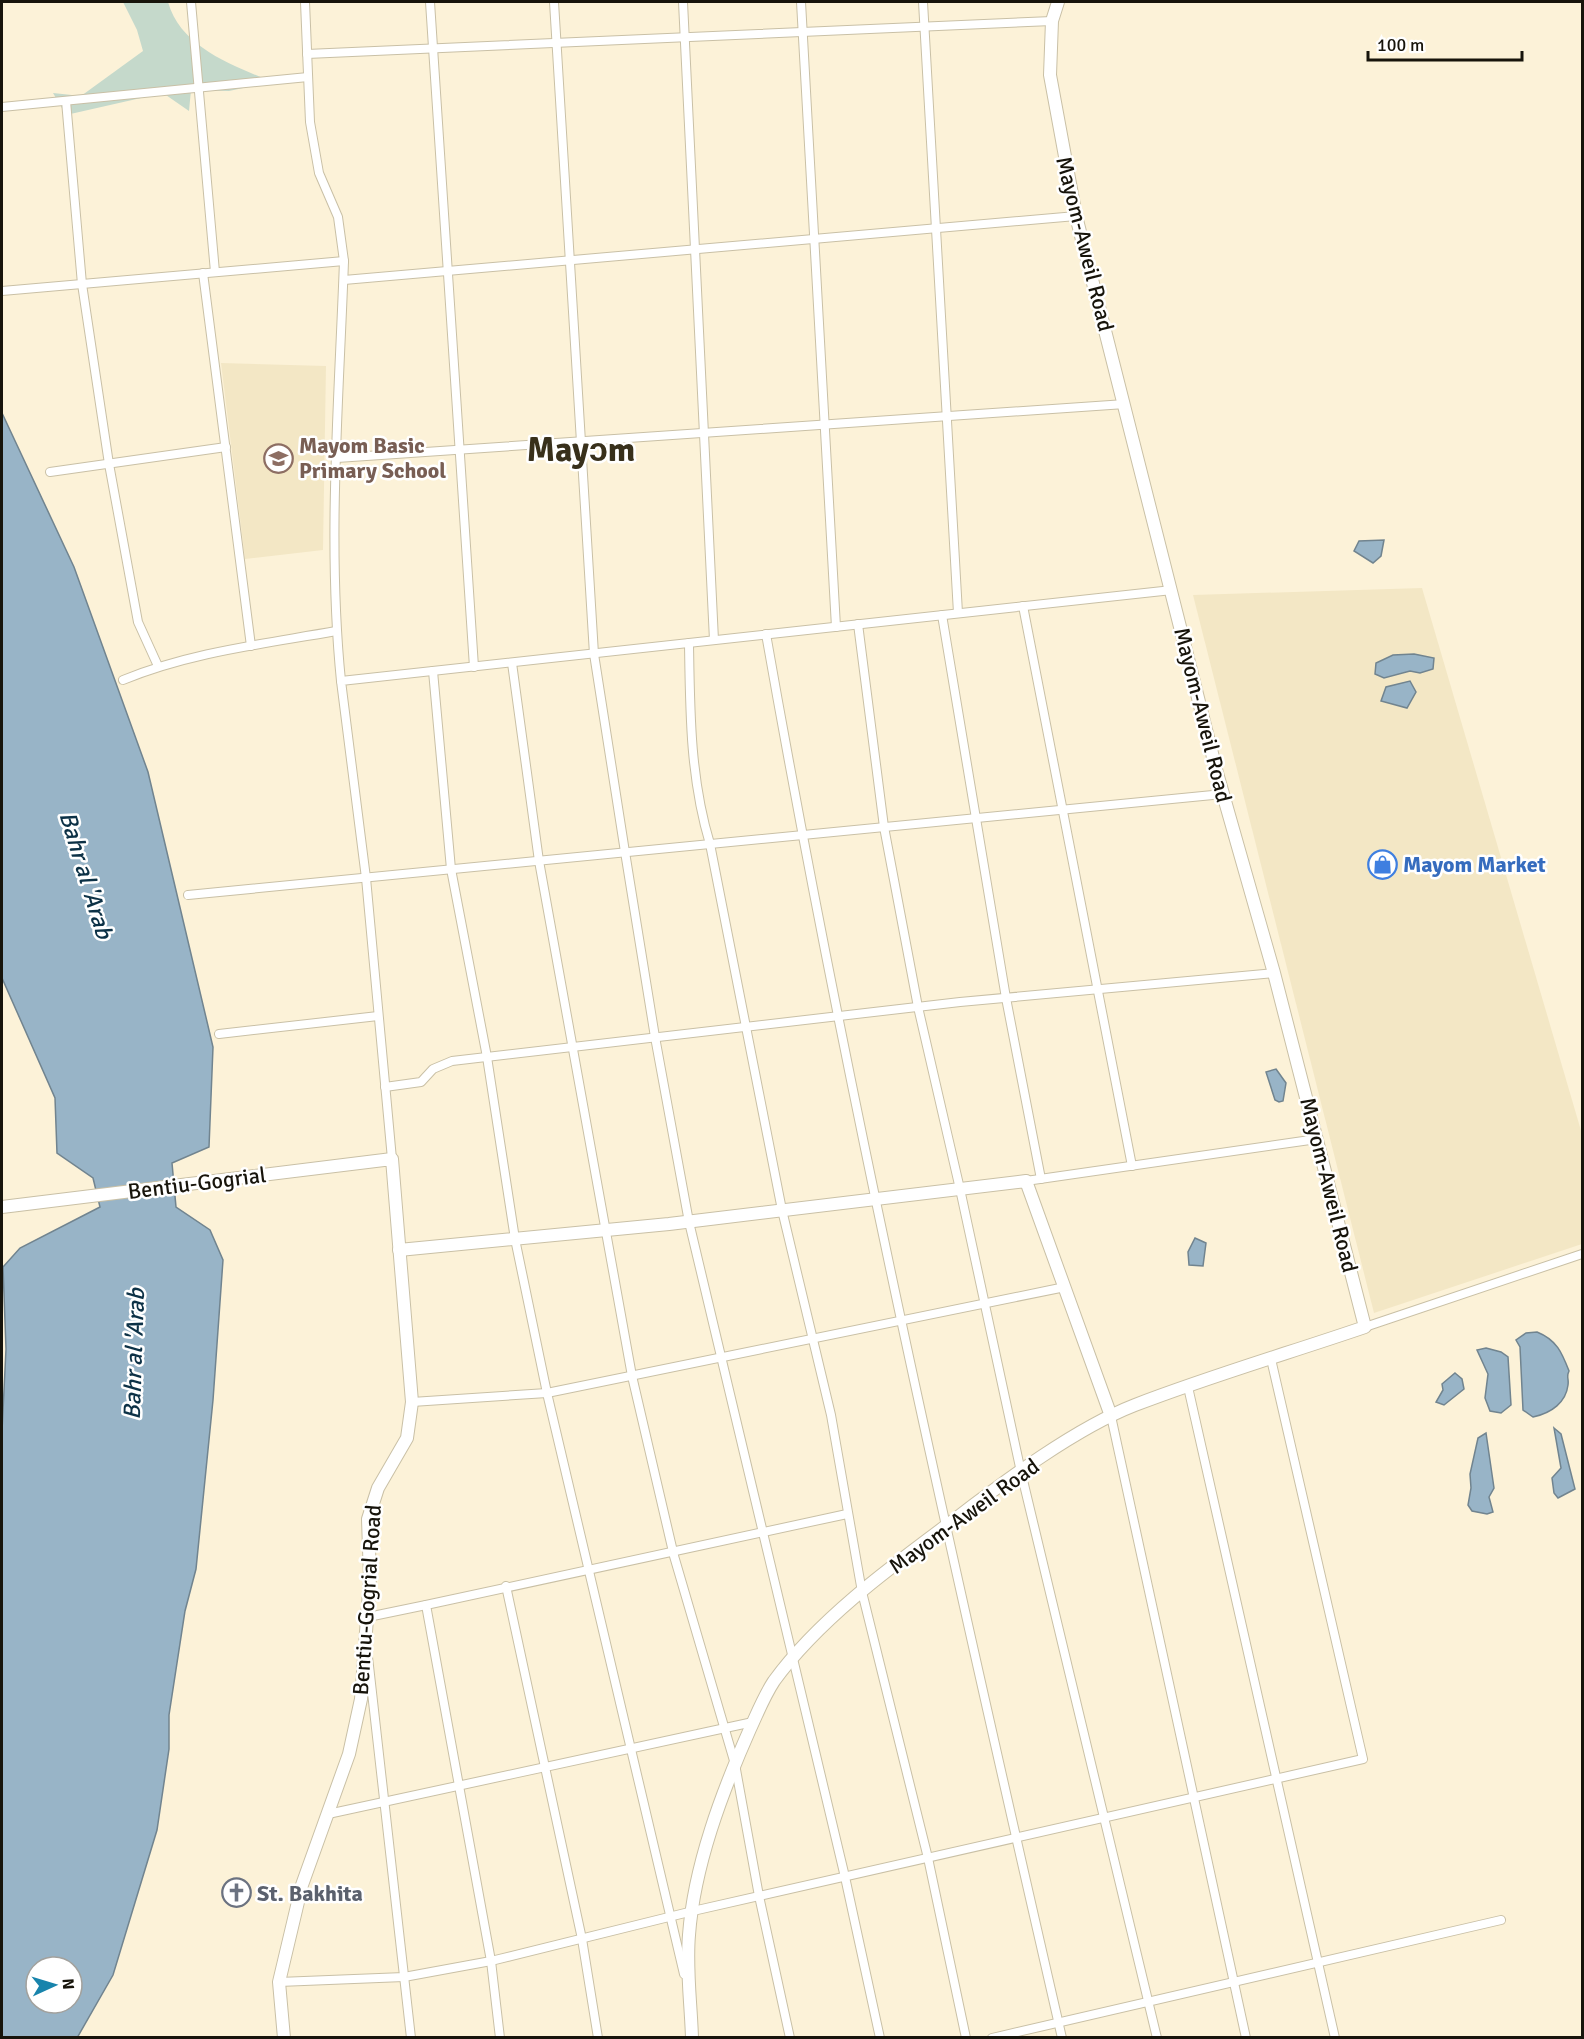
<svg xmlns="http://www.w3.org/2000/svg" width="1584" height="2039" viewBox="0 0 1584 2039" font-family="Signika,sans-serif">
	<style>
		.built { fill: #f3e7c5 }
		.green { fill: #c5d9cb }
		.water { fill: #98b4c7; stroke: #71848f; stroke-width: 1.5; fill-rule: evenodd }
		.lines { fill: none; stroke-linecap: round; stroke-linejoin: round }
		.street-casing { stroke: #c9c0a6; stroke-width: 10 }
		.secondary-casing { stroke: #c9c0a6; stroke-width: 14 }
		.street { stroke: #fff; stroke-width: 8 }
		.secondary { stroke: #fff; stroke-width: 12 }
		.labels { text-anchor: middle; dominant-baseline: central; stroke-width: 5; stroke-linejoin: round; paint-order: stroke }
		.street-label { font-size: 22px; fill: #17140b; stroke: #fff }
		.education-label { font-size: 22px; font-weight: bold; fill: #785e54; stroke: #fff; text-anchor: start }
		.shop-label { font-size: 22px; font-weight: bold; fill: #366cbe; stroke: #fff; text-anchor: start }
		.worship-label { font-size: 22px; font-weight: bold; fill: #5b616d; stroke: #fff; text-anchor: start }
		.water-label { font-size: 24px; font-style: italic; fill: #0c3146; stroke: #fff }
		.town-label { font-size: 34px; font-weight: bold; fill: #38301b; stroke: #fff }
	</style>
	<rect width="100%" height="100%" fill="#fcf2d8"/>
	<g class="built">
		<polygon points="221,363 326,366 323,550 245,559"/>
		<polygon points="1422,588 1582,1134 1582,1244 1374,1313 1193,595"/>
	</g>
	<path class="green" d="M 123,2 L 168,2 C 181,48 233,65 272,82 L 229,91 L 191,90 L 189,111 L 163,93 L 66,115 L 53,93 L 81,96 L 143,51 L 137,30 Z"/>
	<g class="water">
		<path d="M 2,413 L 74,567 L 148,772 L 213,1047 L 209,1147 L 172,1163 L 176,1207 L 210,1230 L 223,1260 L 213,1400 L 196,1569 L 185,1611 L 169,1715 L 169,1749 L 157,1830 L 113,1975 L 77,2038 L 2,2037 L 2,1431 L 6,1349 L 3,1267 L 20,1248 L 100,1207 L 93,1178 L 57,1153 L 55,1098 L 2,978 ZM 36,1967 L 72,1967 L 72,2003 L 36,2003 Z"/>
		<polygon points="1384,540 1381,556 1373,563 1354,551 1359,541"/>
		<polygon points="1414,654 1434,658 1433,669 1420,673 1410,671 1384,678 1375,674 1376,663 1393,655"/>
		<polygon points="1410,681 1416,692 1407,708 1381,701 1386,687"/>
		<polygon points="1276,1069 1286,1083 1283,1101 1279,1102 1275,1100 1266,1072"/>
		<polygon points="1195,1238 1206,1243 1203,1266 1189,1265 1188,1252"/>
		<path d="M 1537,1332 C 1557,1340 1562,1353 1569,1371 C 1566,1377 1569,1378 1568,1385 C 1566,1402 1552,1413 1533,1417 L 1523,1410 L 1520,1347 L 1516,1340 L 1526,1333 Z"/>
		<polygon points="1486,1348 1501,1352 1508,1357 1511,1405 1501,1413 1490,1411 1485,1398 1488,1374 1477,1350"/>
		<polygon points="1455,1373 1462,1379 1464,1389 1444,1405 1436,1402 1443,1390 1442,1384"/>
		<polygon points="1554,1428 1561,1434 1575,1489 1558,1498 1554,1493 1552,1478 1561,1468"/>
		<polygon points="1486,1433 1494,1488 1489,1497 1493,1512 1487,1514 1472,1511 1468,1505 1471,1488 1470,1474 1478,1438"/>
	</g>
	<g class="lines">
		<defs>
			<g id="street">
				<polyline points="191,2 215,272"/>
				<path d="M 305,2 L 310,122 L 319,173 L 338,217 L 344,261 C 339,401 327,542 341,681"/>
				<polyline points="430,2 474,667"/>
				<polyline points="554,2 594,654 625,852 655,1037 689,1222 845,1877 880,2038"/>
				<polyline points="683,2 714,640"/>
				<polyline points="801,2 836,627"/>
				<polyline points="923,2 958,613"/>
				<polyline points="307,54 1052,21"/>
				<polyline points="66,101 82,284 109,464 138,622 158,666"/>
				<polyline points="2,107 308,77"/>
				<polyline points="203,273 251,646"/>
				<polyline points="344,280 1076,216"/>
				<polyline points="2,291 344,261"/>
				<polyline points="337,458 1125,404"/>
				<polyline points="50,472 226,447"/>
				<polyline points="1023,606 1132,1166"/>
				<polyline points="942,615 1006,998 1041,1179"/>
				<polyline points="858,624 884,827 918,1007 960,1189 1021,1472 1157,2038"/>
				<path d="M 766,634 C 849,1106 955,1572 1062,2038"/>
				<path d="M 689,643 C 690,711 690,778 710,844 L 782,1210 L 831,1415 L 862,1592 L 928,1858 L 966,2038"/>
				<polyline points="512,663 539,861 632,1376 674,1556 735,1764 759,1896 790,2038"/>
				<polyline points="433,671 451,869 487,1057 515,1239 547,1393 684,1974"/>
				<path d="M 123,680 C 191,652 264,644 336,631"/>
				<polyline points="188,895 1223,794"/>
				<polyline points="219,1034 378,1016"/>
				<polyline points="385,1087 421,1082 433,1069 452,1061 960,1002 1274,973"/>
				<polyline points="392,1159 366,878 341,681 1172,590"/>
				<polyline points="1026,1181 1317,1139"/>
				<polyline points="1365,1327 1582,1254"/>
				<polyline points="1188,1387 1335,2038"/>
				<polyline points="412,1402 547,1393 1065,1287"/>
				<polyline points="1111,1416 1246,2038"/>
				<polyline points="506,1586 582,1939 598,2038"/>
				<polyline points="368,1617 426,1605"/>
				<polyline points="368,1657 411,2038"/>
				<polyline points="328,1814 753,1722"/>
				<polyline points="279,1982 404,1977 491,1961 693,1911 1363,1759 1271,1359"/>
				<polyline points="500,2038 491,1961 426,1605 847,1514"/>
				<polyline points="992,2038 1501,1920"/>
			</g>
			<g id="secondary">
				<polyline points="2,1207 392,1159 412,1402 407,1438 378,1488 368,1519 370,1578 361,1699 349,1754 302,1885 279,1982 284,2038"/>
				<polyline points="399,1250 669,1224 1026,1181 1111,1416"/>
				<path d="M 692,2038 C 691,2004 686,1969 689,1935 C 694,1866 722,1792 750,1729 C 757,1714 764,1696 774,1681 C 819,1619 892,1566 954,1520 C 1005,1481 1076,1428 1135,1405 C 1210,1376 1289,1353 1365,1327 L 1274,973 L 1217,773 L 1076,216 L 1050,75 L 1052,21 L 1058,2"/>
			</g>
		</defs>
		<use href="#street" class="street-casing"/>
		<use href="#secondary" class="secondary-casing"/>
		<use href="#street" class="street"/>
		<use href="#secondary" class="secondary"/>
	</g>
	<defs>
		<symbol id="school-ring" viewBox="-11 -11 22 22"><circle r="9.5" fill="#fff" stroke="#8d6e63" stroke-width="1.5"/><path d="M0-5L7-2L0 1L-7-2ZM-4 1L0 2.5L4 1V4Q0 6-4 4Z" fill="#8d6e63"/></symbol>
		<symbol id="shop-ring" viewBox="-11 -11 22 22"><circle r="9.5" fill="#fff" stroke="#3f7fe0" stroke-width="1.5"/><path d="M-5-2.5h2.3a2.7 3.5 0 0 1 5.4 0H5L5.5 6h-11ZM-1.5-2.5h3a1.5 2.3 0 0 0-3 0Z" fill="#3f7fe0"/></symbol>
		<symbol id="church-ring" viewBox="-11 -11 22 22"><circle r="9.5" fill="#fff" stroke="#6b7280" stroke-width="1.5"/><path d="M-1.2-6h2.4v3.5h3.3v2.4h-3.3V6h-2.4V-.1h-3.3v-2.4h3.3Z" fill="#6b7280"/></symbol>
	</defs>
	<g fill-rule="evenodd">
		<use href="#school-ring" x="262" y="442" width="33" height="33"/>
		<use href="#shop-ring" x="1366" y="848" width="33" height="33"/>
		<use href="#church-ring" x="220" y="1876" width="33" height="33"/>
	</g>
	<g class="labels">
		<g class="street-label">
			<text transform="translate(1085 244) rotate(76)">Mayom-Aweil Road</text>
			<text transform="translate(1203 715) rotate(76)">Mayom-Aweil Road</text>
			<text transform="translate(197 1183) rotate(-7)">Bentiu-Gogrial</text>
			<text transform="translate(1329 1185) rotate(76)">Mayom-Aweil Road</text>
			<text transform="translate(964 1516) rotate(-36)">Mayom-Aweil Road</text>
			<text transform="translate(367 1600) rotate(-86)">Bentiu-Gogrial Road</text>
		</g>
		<g class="education-label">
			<text x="299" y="445">Mayom Basic<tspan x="299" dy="25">Primary School</tspan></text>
		</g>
		<g class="shop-label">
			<text x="1403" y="864">Mayom Market</text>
		</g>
		<g class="worship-label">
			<text x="257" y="1893">St. Bakhita</text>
		</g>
		<g class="water-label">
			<text transform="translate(86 875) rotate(73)">Bahr al 'Arab</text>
			<text transform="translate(134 1354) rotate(-88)">Bahr al 'Arab</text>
		</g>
		<g class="town-label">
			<text x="581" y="450">Mayɔm</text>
		</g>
	</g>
	<rect width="1584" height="2039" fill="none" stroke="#17140b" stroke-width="6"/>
	<g transform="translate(54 1985) rotate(86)"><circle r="28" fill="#ffffff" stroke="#a2a19d" stroke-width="1.5"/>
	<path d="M0-4.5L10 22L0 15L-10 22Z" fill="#1884ac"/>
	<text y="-9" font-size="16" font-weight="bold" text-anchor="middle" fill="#17140b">N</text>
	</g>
	<path d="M1368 51v9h154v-9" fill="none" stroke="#17140b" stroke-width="3"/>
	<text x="1377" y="51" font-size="18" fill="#17140b" stroke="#ffffff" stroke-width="4.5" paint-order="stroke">100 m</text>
</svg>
